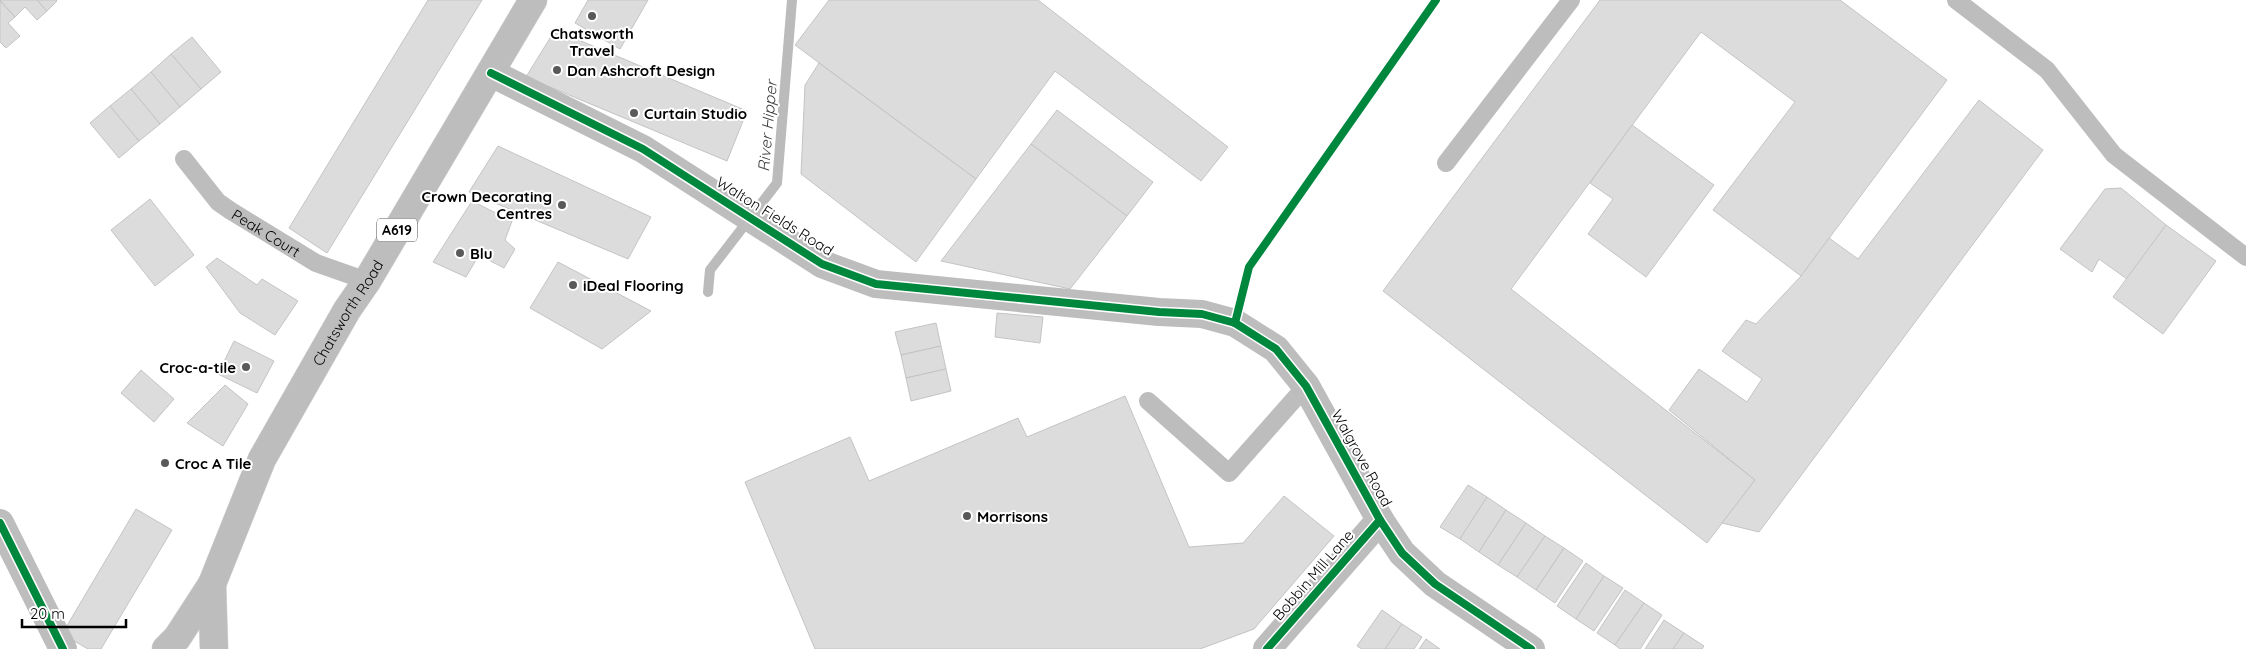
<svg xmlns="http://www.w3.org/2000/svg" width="2246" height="649" viewBox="0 0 2246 649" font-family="Quicksand,sans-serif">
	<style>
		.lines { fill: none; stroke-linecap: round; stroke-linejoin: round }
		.stream { stroke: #bbb; stroke-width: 10 }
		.building { fill: #dcdcdc; stroke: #c4c4c4 }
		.trunk-casing { stroke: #dbdbdb; stroke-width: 29 }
		.service { stroke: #bdbdbd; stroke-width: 18 }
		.minor { stroke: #bdbdbd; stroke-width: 28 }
		.tertiary { stroke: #bdbdbd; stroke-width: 28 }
		.trunk { stroke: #bdbdbd; stroke-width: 28 }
		.cycleway-casing { stroke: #fff; stroke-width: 11 }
		.cycleway { stroke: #00873e; stroke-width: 8 }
		.poi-dot { fill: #595959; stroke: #fff; stroke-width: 2 }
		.labels { text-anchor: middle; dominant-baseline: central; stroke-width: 4; stroke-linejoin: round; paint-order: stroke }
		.shield { fill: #fff; stroke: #4c4c4c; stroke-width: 1 }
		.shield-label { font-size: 14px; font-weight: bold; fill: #000 }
		.poi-label { font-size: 15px; font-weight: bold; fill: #000; stroke: #fff; text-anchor: start }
		.street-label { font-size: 15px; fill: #000; stroke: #fff }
		.water-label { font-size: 16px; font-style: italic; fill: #3f3f3f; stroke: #fff }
	</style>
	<rect width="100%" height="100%" fill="#fff"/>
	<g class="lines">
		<polyline class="stream" points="708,292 710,270 777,183 792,0"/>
	</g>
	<g class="building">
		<polygon points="0,0 37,0 47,11 37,20 25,7 15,17"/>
		<polygon points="37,0 56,0 57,1 47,11"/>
		<polygon points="428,0 482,0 327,253 289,228"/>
		<polygon points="588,0 648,0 620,49 575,23"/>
		<polygon points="829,0 1038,0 1228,147 1201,181 1055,71 976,179 795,45"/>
		<polygon points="1600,0 1840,0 1947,80 1801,276 1713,210 1795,102 1701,32 1511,289 1755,480 1707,543 1383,291"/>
		<polygon points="0,1 15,17 8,23 20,36 6,48 0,42"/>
		<polygon points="555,30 747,111 727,161 526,77"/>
		<polygon points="192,37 221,72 201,89 171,54"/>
		<polygon points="171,54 201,89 180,107 151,72"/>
		<polygon points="819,63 976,179 916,262 801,174 805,85"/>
		<polygon points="151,72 180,107 160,124 131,89"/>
		<polygon points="131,89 160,124 139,141 110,106"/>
		<polygon points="1979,100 2043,150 1759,532 1722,523 1755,480 1669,410 1699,369 1747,402 1762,379 1722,351 1746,320 1756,324 1801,276 1829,238 1858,259"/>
		<polygon points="110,106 139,141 119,158 90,123"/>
		<polygon points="1057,110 1153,182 1127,216 1031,144"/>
		<polygon points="1632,125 1714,185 1646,277 1588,234 1613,199 1590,183"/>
		<polygon points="1031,144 1127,216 1070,289 941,261"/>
		<polygon points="498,146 651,217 628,259 469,192"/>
		<polygon points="2121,188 2166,225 2127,279 2099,259 2092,272 2060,249 2105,189"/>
		<polygon points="150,199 194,255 155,286 111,230"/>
		<polygon points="472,201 512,221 505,240 515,249 504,268 479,255 466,277 433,262"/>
		<polygon points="2166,225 2216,261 2163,334 2113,297"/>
		<polygon points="217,258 257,285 262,279 298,301 275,335 240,313 206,267"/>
		<polygon points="558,262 651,311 602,349 530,308"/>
		<polygon points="997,313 1043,317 1040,343 995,337"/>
		<polygon points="936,323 941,346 901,355 895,332"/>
		<polygon points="234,341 274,361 257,393 218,374"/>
		<polygon points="941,346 946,369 906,378 901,355"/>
		<polygon points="946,369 951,391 911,401 906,378"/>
		<polygon points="141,370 174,399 154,422 121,393"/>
		<polygon points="225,385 248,404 223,446 187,423"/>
		<polygon points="1125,396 1189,547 1243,543 1284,496 1334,536 1254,629 1200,649 815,649 745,482 850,437 869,481 1018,418 1027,437"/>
		<polygon points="1468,485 1487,497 1460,539 1440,527"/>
		<polygon points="1487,497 1506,510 1479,552 1460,539"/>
		<polygon points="136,509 172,530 101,649 88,649 62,634"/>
		<polygon points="1506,510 1526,523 1498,565 1479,552"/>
		<polygon points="1526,523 1545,536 1517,577 1498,565"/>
		<polygon points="1545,536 1564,548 1536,590 1517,577"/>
		<polygon points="1564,548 1583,561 1555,603 1536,590"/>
		<polygon points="1586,563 1604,576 1576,619 1557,606"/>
		<polygon points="1604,576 1623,588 1594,631 1576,619"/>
		<polygon points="1625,590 1644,603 1615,645 1597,633"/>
		<polygon points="1644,603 1662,615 1640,649 1620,649 1615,645"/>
		<polygon points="1382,610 1402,624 1385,649 1362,649 1357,646"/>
		<polygon points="1664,620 1684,633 1673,649 1645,649"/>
		<polygon points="1402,624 1422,637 1414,649 1385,649"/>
		<polygon points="1684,633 1704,646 1702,649 1673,649"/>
		<polygon points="1426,639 1440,649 1419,649"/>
	</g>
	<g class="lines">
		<defs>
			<g id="trunk">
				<polyline points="212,584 214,649"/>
				<path id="s2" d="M 166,649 L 177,638 L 212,584 L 262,459 L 347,310 L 367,281 L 533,0"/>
			</g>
		</defs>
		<use href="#trunk" class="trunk-casing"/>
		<g class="service">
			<polyline points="1956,0 2047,70 2114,155 2246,257"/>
			<path id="s1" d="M 184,159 L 218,202 L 231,211 L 316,263 L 367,281"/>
			<polyline points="1446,163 1571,0"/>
			<polyline points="1148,401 1229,473 1306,386"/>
		</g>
		<g class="minor">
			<polyline points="491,73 643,149 822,264 876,284 1159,312 1202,314 1235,323 1276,349 1306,386 1380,520 1402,553 1435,584 1531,649"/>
			<polyline points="1267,649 1380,520"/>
		</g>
		<polyline class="tertiary" points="0,523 63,649"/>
		<use href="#trunk" class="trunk"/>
		<defs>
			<g id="cycleway">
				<polyline points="491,73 643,149 822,264 876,284 1159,312 1202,314 1235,323 1276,349 1306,386 1380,520 1402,553 1435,584 1531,649"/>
				<polyline points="1235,323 1249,267 1436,0"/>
				<polyline points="0,523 63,649"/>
				<polyline points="1267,649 1380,520"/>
			</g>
		</defs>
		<use href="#cycleway" class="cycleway-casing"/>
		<use href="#cycleway" class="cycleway"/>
	</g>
	<g class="poi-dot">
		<circle cx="592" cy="16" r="5"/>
		<circle cx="557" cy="70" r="5"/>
		<circle cx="634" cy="113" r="5"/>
		<circle cx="562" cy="205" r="5"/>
		<circle cx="460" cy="253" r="5"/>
		<circle cx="573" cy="285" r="5"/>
		<circle cx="246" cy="367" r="5"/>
		<circle cx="165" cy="463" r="5"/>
		<circle cx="967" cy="516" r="5"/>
	</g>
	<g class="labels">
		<rect class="shield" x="377" y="218.5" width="40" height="23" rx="4"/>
		<g class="shield-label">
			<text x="397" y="230">A619</text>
		</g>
		<g class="poi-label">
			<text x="592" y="33" text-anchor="middle">Chatsworth<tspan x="592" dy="17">Travel</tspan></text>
			<text x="567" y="70">Dan Ashcroft Design</text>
			<text x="644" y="113">Curtain Studio</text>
			<text x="552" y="196" text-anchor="end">Crown Decorating<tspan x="552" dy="17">Centres</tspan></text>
			<text x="470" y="253">Blu</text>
			<text x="583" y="285">iDeal Flooring</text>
			<text x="236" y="367" text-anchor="end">Croc-a-tile</text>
			<text x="175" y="463">Croc A Tile</text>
			<text x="977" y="516">Morrisons</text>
		</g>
		<g class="street-label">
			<text transform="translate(775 216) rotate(32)">Walton Fields Road</text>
			<text stroke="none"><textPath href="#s1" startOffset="112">Peak Court</textPath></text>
			<text stroke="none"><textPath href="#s2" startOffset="384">Chatsworth Road</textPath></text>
			<text transform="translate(1362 458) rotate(61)">Walgrove Road</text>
			<text transform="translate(1313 575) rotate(-49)">Bobbin Mill Lane</text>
		</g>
		<g class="water-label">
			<text transform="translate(767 126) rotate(-85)">River Hipper</text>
		</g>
	</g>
	<path d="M22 619v8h104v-8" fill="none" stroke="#000000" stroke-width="2.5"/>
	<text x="30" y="619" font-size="15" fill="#000000" stroke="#ffffff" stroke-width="4" paint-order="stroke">20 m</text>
</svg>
